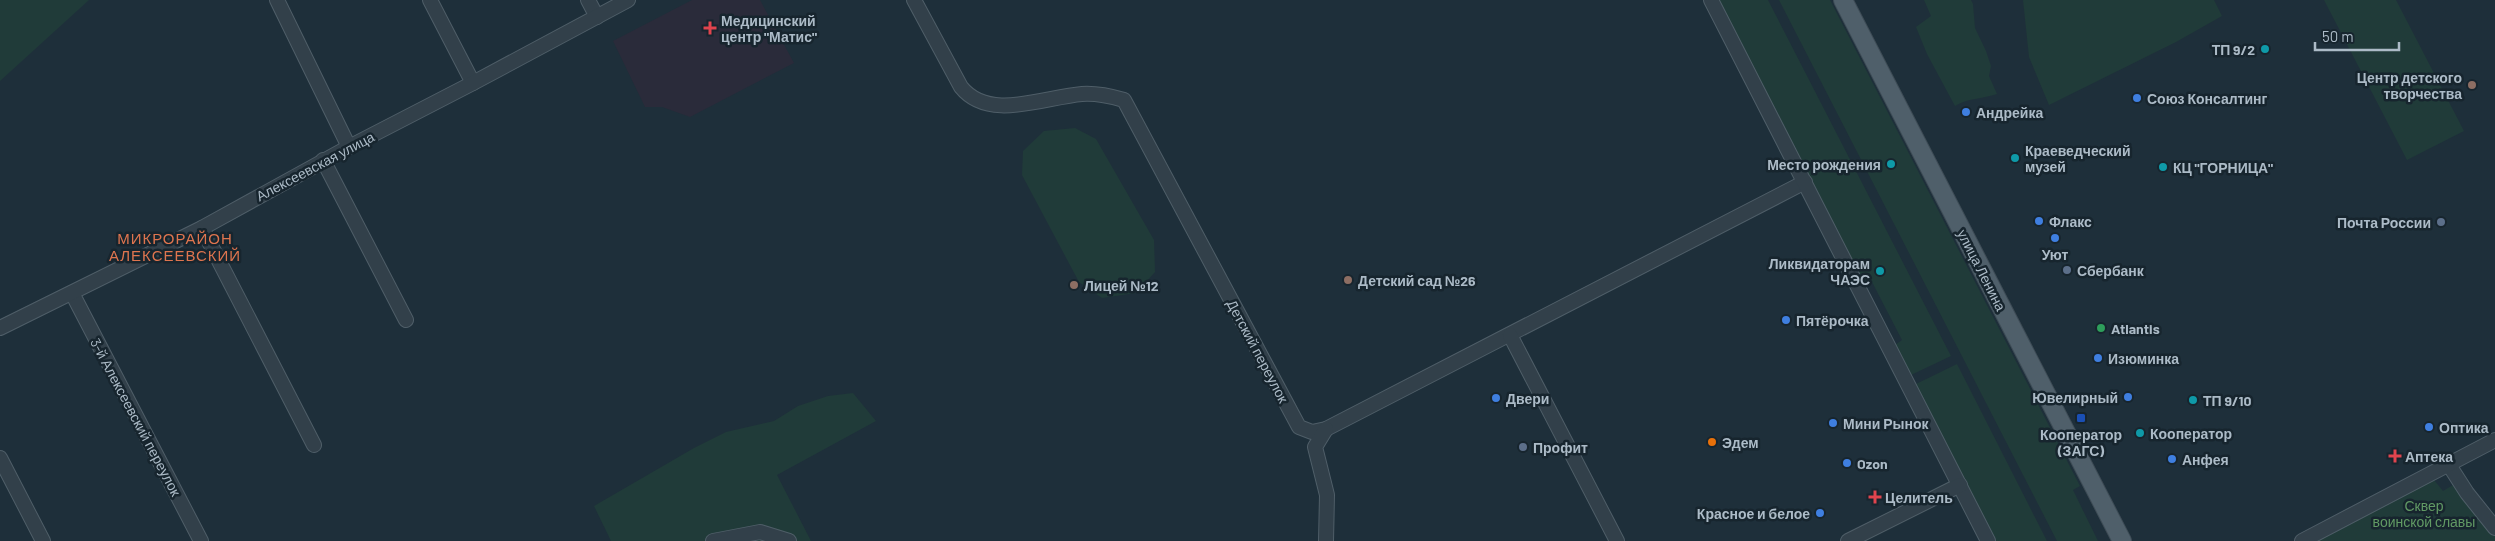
<svg xmlns="http://www.w3.org/2000/svg" width="2495" height="541" viewBox="0 0 2495 541" font-family="Barlow,sans-serif">
	<style>
		.medical { fill: #2a2b3a }
		.green { fill: #203b39 }
		.lines { fill: none; stroke-linecap: round; stroke-linejoin: round }
		.minor-casing { stroke: #4f5e68; stroke-width: 16 }
		.major-casing { stroke: #3e4c56; stroke-width: 20 }
		.minor { stroke: #32404a; stroke-width: 14 }
		.major { stroke: #4f5f6a; stroke-width: 18 }
		.health-dot { fill: #e0444e; stroke: #17252e; stroke-width: 2 }
		.culture-dot { fill: #0f9aa8; stroke: #17252e; stroke-width: 2 }
		.education-dot { fill: #8d6e63; stroke: #17252e; stroke-width: 2 }
		.shop-dot { fill: #3f7fe0; stroke: #17252e; stroke-width: 2 }
		.service-dot { fill: #5c6f8a; stroke: #17252e; stroke-width: 2 }
		.leisure-dot { fill: #2e9e5b; stroke: #17252e; stroke-width: 2 }
		.transit-dot { fill: #1a4fb4; stroke: #17252e; stroke-width: 2 }
		.food-dot { fill: #e8710a; stroke: #17252e; stroke-width: 2 }
		.labels { text-anchor: middle; dominant-baseline: central; stroke-width: 5; stroke-linejoin: round; paint-order: stroke }
		.poi-label { font-size: 14px; font-weight: bold; fill: #acbbc7; stroke: #17252e; text-anchor: start }
		.street-label { font-size: 14px; fill: #acbbc7; stroke: #17252e }
		.park-label { font-size: 14px; fill: #619a64; stroke: #17252e }
		.neighbourhood-label { font-size: 15px; letter-spacing: 1px; fill: #df754f; stroke: #17252e }
	</style>
	<rect width="100%" height="100%" fill="#1e2f3a"/>
	<polygon class="medical" points="692,0 760,0 794,63 690,117 662,107 645,107 613,41"/>
	<g class="green">
		<polygon points="0,0 89,0 0,81"/>
		<polygon points="1718,0 1768,0 1951,356 1911,375 1895,345 1902,340 1872,282 1864,286"/>
		<polygon points="1779,0 1830,0 2080,486 2073,490 2098,541 2057,541"/>
		<path d="M 1924,0 L 1971,0 L 1973,4 L 1975,28 L 1986,51 L 1991,66 L 1989,76 L 1997,94 C 1983,99 1967,98 1955,106 L 1927,54 L 1916,27 L 1931,16 Z"/>
		<polygon points="2023,0 2214,0 2222,16 2176,42 2049,105 2029,57"/>
		<polygon points="2324,0 2396,0 2464,131 2407,160"/>
		<polygon points="1075,128 1096,139 1154,240 1155,272 1136,293 1102,298 1079,282 1022,175 1023,151 1044,131"/>
		<polygon points="1957,364 2047,541 1994,541 1916,384"/>
		<polygon points="853,393 876,421 777,475 811,541 611,541 594,506 694,448 726,432 774,421 798,406 828,396"/>
		<polygon points="2428,480 2434,480 2443,491 2453,485 2495,536 2495,541 2313,541"/>
	</g>
	<g class="lines">
		<defs>
			<g id="minor">
				<polyline points="277,0 349,147"/>
				<polyline points="430,0 473,83"/>
				<polyline points="588,0 597,17"/>
				<path d="M 914,0 L 961,87 C 989,122 1044,97 1082,94 C 1096,93 1110,96 1124,100 L 1299,427 L 1312,432 L 1326,429 L 1805,182"/>
				<polyline points="1711,0 1988,541"/>
				<polyline points="323,160 406,320"/>
				<polyline points="202,228 314,445"/>
				<polyline points="72,293 201,541"/>
				<polyline points="0,328 202,228 349,147 473,83 628,0"/>
				<polyline points="1510,335 1617,541"/>
				<polyline points="0,458 43,541"/>
				<polyline points="2449,465 2467,493 2495,528"/>
				<polyline points="713,541 760,532 789,541"/>
				<polyline points="1326,541 1327,495 1315,447 1326,429"/>
				<polyline points="1848,541 1960,485"/>
				<polyline points="2302,541 2495,440"/>
			</g>
			<polyline id="major" points="1843,0 2122,541"/>
		</defs>
		<use href="#minor" class="minor-casing"/>
		<use href="#major" class="major-casing"/>
		<use href="#minor" class="minor"/>
		<use href="#major" class="major"/>
	</g>
	<g class="health-dot">
		<path d="M707.5 20.5h5v5h5v5h-5v5h-5v-5h-5v-5h5z"/>
		<path d="M2392.5 448.5h5v5h5v5h-5v5h-5v-5h-5v-5h5z"/>
		<path d="M1872.5 489.5h5v5h5v5h-5v5h-5v-5h-5v-5h5z"/>
	</g>
	<g class="culture-dot">
		<circle cx="2265" cy="49" r="5"/>
		<circle cx="2015" cy="158" r="5"/>
		<circle cx="1891" cy="164" r="5"/>
		<circle cx="2163" cy="167" r="5"/>
		<circle cx="1880" cy="271" r="5"/>
		<circle cx="2193" cy="400" r="5"/>
		<circle cx="2140" cy="433" r="5"/>
	</g>
	<g class="education-dot">
		<circle cx="2472" cy="85" r="5"/>
		<circle cx="1348" cy="280" r="5"/>
		<circle cx="1074" cy="285" r="5"/>
	</g>
	<g class="shop-dot">
		<circle cx="2137" cy="98" r="5"/>
		<circle cx="1966" cy="112" r="5"/>
		<circle cx="2039" cy="221" r="5"/>
		<circle cx="2055" cy="238" r="5"/>
		<circle cx="1786" cy="320" r="5"/>
		<circle cx="2098" cy="358" r="5"/>
		<circle cx="2128" cy="397" r="5"/>
		<circle cx="1496" cy="398" r="5"/>
		<circle cx="1833" cy="423" r="5"/>
		<circle cx="2429" cy="427" r="5"/>
		<circle cx="2172" cy="459" r="5"/>
		<circle cx="1847" cy="463" r="5"/>
		<circle cx="1820" cy="513" r="5"/>
	</g>
	<g class="service-dot">
		<circle cx="2441" cy="222" r="5"/>
		<circle cx="2067" cy="270" r="5"/>
		<circle cx="1523" cy="447" r="5"/>
	</g>
	<circle class="leisure-dot" cx="2101" cy="328" r="5"/>
	<rect class="transit-dot" x="2076" y="413" width="10" height="10" rx="2.5"/>
	<circle class="food-dot" cx="1712" cy="442" r="5"/>
	<g class="labels">
		<g class="poi-label">
			<text x="721" y="20">Медицинский<tspan x="721" dy="16">центр "Матис"</tspan></text>
			<text x="2255" y="49" text-anchor="end">ТП 9/2</text>
			<text x="2462" y="77" text-anchor="end">Центр детского<tspan x="2462" dy="16">творчества</tspan></text>
			<text x="2147" y="98">Союз Консалтинг</text>
			<text x="1976" y="112">Андрейка</text>
			<text x="2025" y="150">Краеведческий<tspan x="2025" dy="16">музей</tspan></text>
			<text x="1881" y="164" text-anchor="end">Место рождения</text>
			<text x="2173" y="167">КЦ "ГОРНИЦА"</text>
			<text x="2049" y="221">Флакс</text>
			<text x="2431" y="222" text-anchor="end">Почта России</text>
			<text x="2055" y="254" text-anchor="middle">Уют</text>
			<text x="1870" y="263" text-anchor="end">Ликвидаторам<tspan x="1870" dy="16">ЧАЭС</tspan></text>
			<text x="2077" y="270">Сбербанк</text>
			<text x="1358" y="280">Детский сад №26</text>
			<text x="1084" y="285">Лицей №12</text>
			<text x="1796" y="320">Пятёрочка</text>
			<text x="2111" y="328">Atlantis</text>
			<text x="2108" y="358">Изюминка</text>
			<text x="2118" y="397" text-anchor="end">Ювелирный</text>
			<text x="1506" y="398">Двери</text>
			<text x="2203" y="400">ТП 9/10</text>
			<text x="1843" y="423">Мини Рынок</text>
			<text x="2439" y="427">Оптика</text>
			<text x="2150" y="433">Кооператор</text>
			<text x="2081" y="434" text-anchor="middle">Кооператор<tspan x="2081" dy="16">(ЗАГС)</tspan></text>
			<text x="1722" y="442">Эдем</text>
			<text x="1533" y="447">Профит</text>
			<text x="2405" y="456">Аптека</text>
			<text x="2182" y="459">Анфея</text>
			<text x="1857" y="463">Ozon</text>
			<text x="1885" y="497">Целитель</text>
			<text x="1810" y="513" text-anchor="end">Красное и белое</text>
		</g>
		<g class="street-label">
			<text transform="translate(315 166) rotate(-28)">Алексеевская улица</text>
			<text transform="translate(1982 270) rotate(63)">улица Ленина</text>
			<text transform="translate(1258 351) rotate(62)">Детский переулок</text>
			<text transform="translate(136 417) rotate(62)">3-й Алексеевский переулок</text>
		</g>
		<g class="park-label">
			<text x="2424" y="505">Сквер<tspan x="2424" dy="16">воинской славы</tspan></text>
		</g>
		<g class="neighbourhood-label">
			<text x="175" y="238">МИКРОРАЙОН<tspan x="175" dy="17">АЛЕКСЕЕВСКИЙ</tspan></text>
		</g>
	</g>
	<path d="M2315 42v8h84v-8" fill="none" stroke="#acbbc7" stroke-width="2.5"/>
	<text x="2322" y="42" font-size="15" fill="#acbbc7" stroke="#17252e" stroke-width="4" paint-order="stroke">50 m</text>
</svg>
